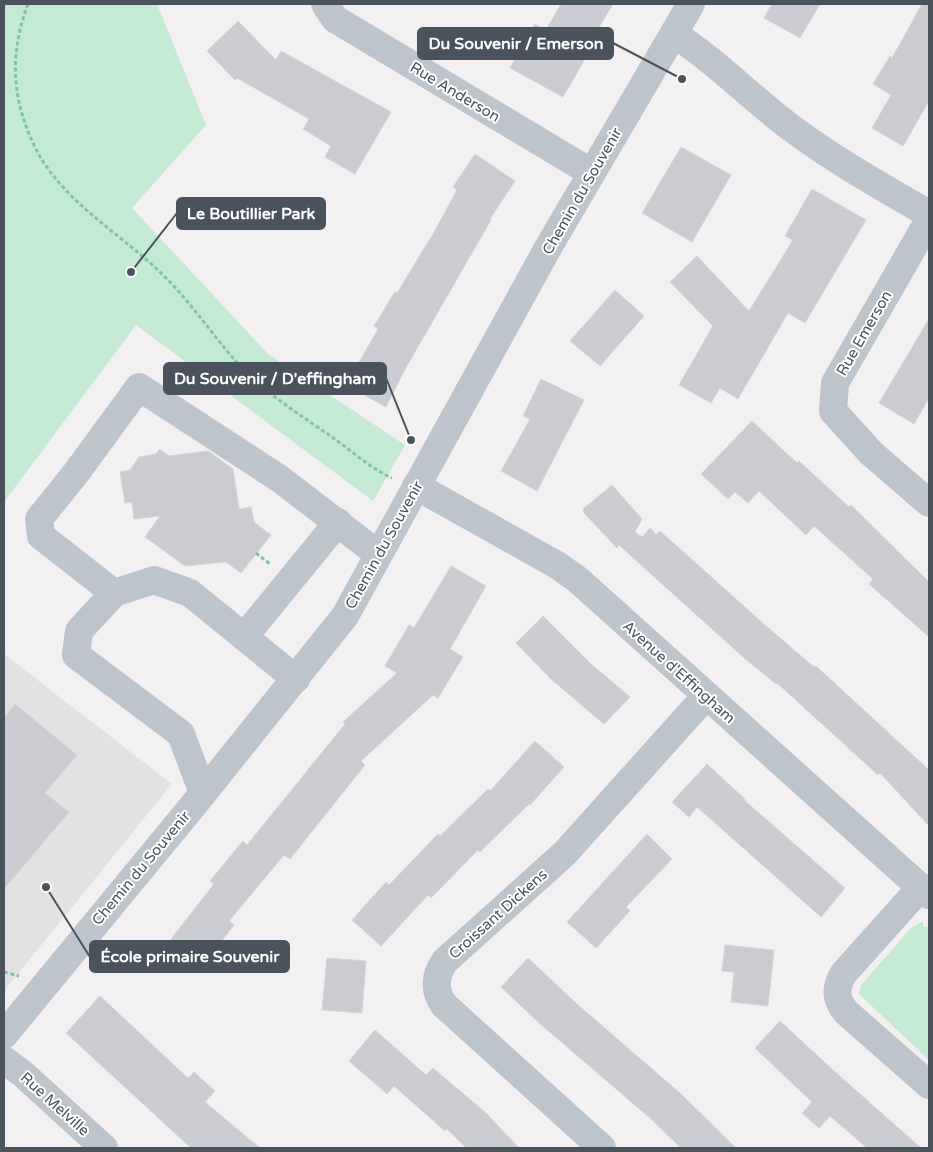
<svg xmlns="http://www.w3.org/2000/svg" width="933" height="1152" viewBox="0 0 933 1152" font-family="'Varela Round',sans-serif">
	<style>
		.education { fill: #e3e1e1 }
		.green { fill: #c4ead3 }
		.building { fill: #cbccd2; stroke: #d5d6da }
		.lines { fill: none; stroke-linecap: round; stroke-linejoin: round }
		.path { stroke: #80c4a3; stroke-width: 3; stroke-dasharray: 4 2.5; stroke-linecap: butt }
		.minor { stroke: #bdc4cb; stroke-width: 28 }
		.labels { text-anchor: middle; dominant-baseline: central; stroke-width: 4; stroke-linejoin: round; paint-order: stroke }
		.street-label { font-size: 15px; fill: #4a535b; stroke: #fff }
		.leader { fill: none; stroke: #4a535b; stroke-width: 2 }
		.callout-dot { fill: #4a535b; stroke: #fff; stroke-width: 2 }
		.callout { fill: #4a535b; stroke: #4a535b; stroke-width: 2 }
		.callout-label { font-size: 16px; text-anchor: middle; font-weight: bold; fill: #fff }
	</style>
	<rect width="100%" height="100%" fill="#f2f0f0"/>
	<polygon class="education" points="4,654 172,784 4,991"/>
	<g class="green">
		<polygon points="4,4 157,4 206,125 132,208 268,354 405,445 373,501 136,325 4,502"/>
		<polygon points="923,921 923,927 929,927 929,1060 859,994 861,985 911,928"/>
	</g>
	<g class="building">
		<polygon points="561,4 613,4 584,52 588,54 563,97 510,68 535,24 546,30"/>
		<polygon points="772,4 820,4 800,38 764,18"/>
		<polygon points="922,4 929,4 929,101 903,146 872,128 891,95 873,84 890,56 892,58"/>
		<polygon points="238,21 276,60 281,51 391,112 355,174 325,157 331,146 303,129 309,119 237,78 235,80 207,51"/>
		<polygon points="681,147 731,175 692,242 642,213"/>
		<polygon points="475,154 515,181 490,219 491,220 404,371 386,407 346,385 378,329 374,326 395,292 397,293 433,234 457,190 453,187"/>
		<polygon points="812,189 866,220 805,323 788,313 738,399 720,388 711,403 679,385 713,326 670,282 697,256 749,311 793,240 785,236"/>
		<polygon points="615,290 644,316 600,366 570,341"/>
		<polygon points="929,319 929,398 914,424 879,403"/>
		<polygon points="541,379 584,400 537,491 501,471 530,419 523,416"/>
		<polygon points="752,421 797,463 799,461 849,507 851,505 929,582 929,637 869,584 873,579 814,526 806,535 759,491 748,503 735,492 728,499 701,474"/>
		<polygon points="160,449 169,456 208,451 233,469 239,509 251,507 254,522 271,535 241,573 226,562 185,566 145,537 160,516 134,519 132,502 125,503 120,472 130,470 139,457 156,454"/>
		<polygon points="612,485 642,519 635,532 642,537 650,528 656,535 660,531 765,625 814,667 816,666 929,770 929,826 880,773 878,775 777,683 776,684 743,657 619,545 617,548 584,513 583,509"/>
		<polygon points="451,566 486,586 450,649 463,657 438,698 433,695 361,761 365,765 290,859 284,855 229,921 234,925 203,965 171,939 214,884 210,881 243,841 247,845 345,724 343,722 397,673 385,666 409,625 414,628"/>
		<polygon points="543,616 590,663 630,697 604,724 552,680 516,643"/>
		<polygon points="15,704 77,755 45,793 69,812 4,889 4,718"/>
		<polygon points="535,741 564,767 530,805 529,804 480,852 478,850 431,898 428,895 381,946 352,920 386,882 389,885 438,834 440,836 488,789 490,791"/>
		<polygon points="707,764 745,799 744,800 845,888 821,917 697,807 689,817 672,802"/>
		<polygon points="647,834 672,859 626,907 630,911 596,948 567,922"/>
		<polygon points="725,945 774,950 768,1006 731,1002 734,972 722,971"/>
		<polygon points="327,958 366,961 362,1013 322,1010"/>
		<polygon points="528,958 577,1004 681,1094 736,1148 681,1148 651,1119 538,1022 501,987"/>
		<polygon points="100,996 188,1078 194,1072 215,1091 205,1102 260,1148 191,1148 66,1033"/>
		<polygon points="780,1021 834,1071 921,1148 867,1148 830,1116 819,1128 802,1113 812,1102 755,1048"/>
		<polygon points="375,1030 426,1075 433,1068 486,1113 519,1148 466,1148 447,1129 445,1131 394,1086 387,1094 349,1061"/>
	</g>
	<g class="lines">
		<g class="path">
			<path d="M 28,4 C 10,52 11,96 33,143 C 59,200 118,231 162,274 C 191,302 213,336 240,366 C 267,395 304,417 336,440 C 354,453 372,469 392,478"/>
			<polyline points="256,553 270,564"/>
			<polyline points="4,972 19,976"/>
		</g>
		<g class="minor">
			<polyline points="325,4 335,19 592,173"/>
			<path d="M 674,34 C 716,61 750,97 790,127 C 834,160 882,187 929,214"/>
			<polyline points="929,220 835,383 833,411 871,453 929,503"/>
			<polyline points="416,486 557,565 577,579 929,895"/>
			<polyline points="114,593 79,631 76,655 181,734 203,793"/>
			<polyline points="244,637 338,522"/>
			<polyline points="296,679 190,593 154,580 114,593 41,536 39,519 76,473 139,387 280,479 378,554"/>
			<path d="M 921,887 L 844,973 C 835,987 835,999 846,1012 L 929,1085"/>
			<polyline points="4,1035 196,802 345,616 549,246 691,4"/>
			<polyline points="4,1060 23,1074 104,1148"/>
			<path d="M 602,1148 L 444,1005 C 434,991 434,976 445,961 L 565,853 L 706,696"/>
		</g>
	</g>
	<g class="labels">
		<g class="street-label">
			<text transform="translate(455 92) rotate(31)">Rue Anderson</text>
			<text transform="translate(582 191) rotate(-60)">Chemin du Souvenir</text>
			<text transform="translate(864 333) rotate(-60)">Rue Emerson</text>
			<text transform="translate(384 545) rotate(-61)">Chemin du Souvenir</text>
			<text transform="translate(679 672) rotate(42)">Avenue d'Effingham</text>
			<text transform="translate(141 868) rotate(-50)">Chemin du Souvenir</text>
			<text transform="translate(498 914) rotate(-42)">Croissant Dickens</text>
			<text transform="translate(55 1104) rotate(42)">Rue Melville</text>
		</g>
	</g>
	<path class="leader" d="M682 79L613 43M131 272L177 213M411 440L386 378M46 887L90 957"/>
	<g class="callout-dot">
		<circle cx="682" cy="79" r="5"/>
		<circle cx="131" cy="272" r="5"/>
		<circle cx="411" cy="440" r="5"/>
		<circle cx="46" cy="887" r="5"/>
	</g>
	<g class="callout">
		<rect x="418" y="28" width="195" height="31" rx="5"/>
		<rect x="177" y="198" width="148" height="31" rx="5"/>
		<rect x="164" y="363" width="222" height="31" rx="5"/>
		<rect x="90" y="941" width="199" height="31" rx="5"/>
	</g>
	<g class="callout-label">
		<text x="516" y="49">Du Souvenir / Emerson</text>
		<text x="251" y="219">Le Boutillier Park</text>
		<text x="275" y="384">Du Souvenir / D'effingham</text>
		<text x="190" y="962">École primaire Souvenir</text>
	</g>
	<rect width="933" height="1152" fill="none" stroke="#4a535b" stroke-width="10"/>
</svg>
